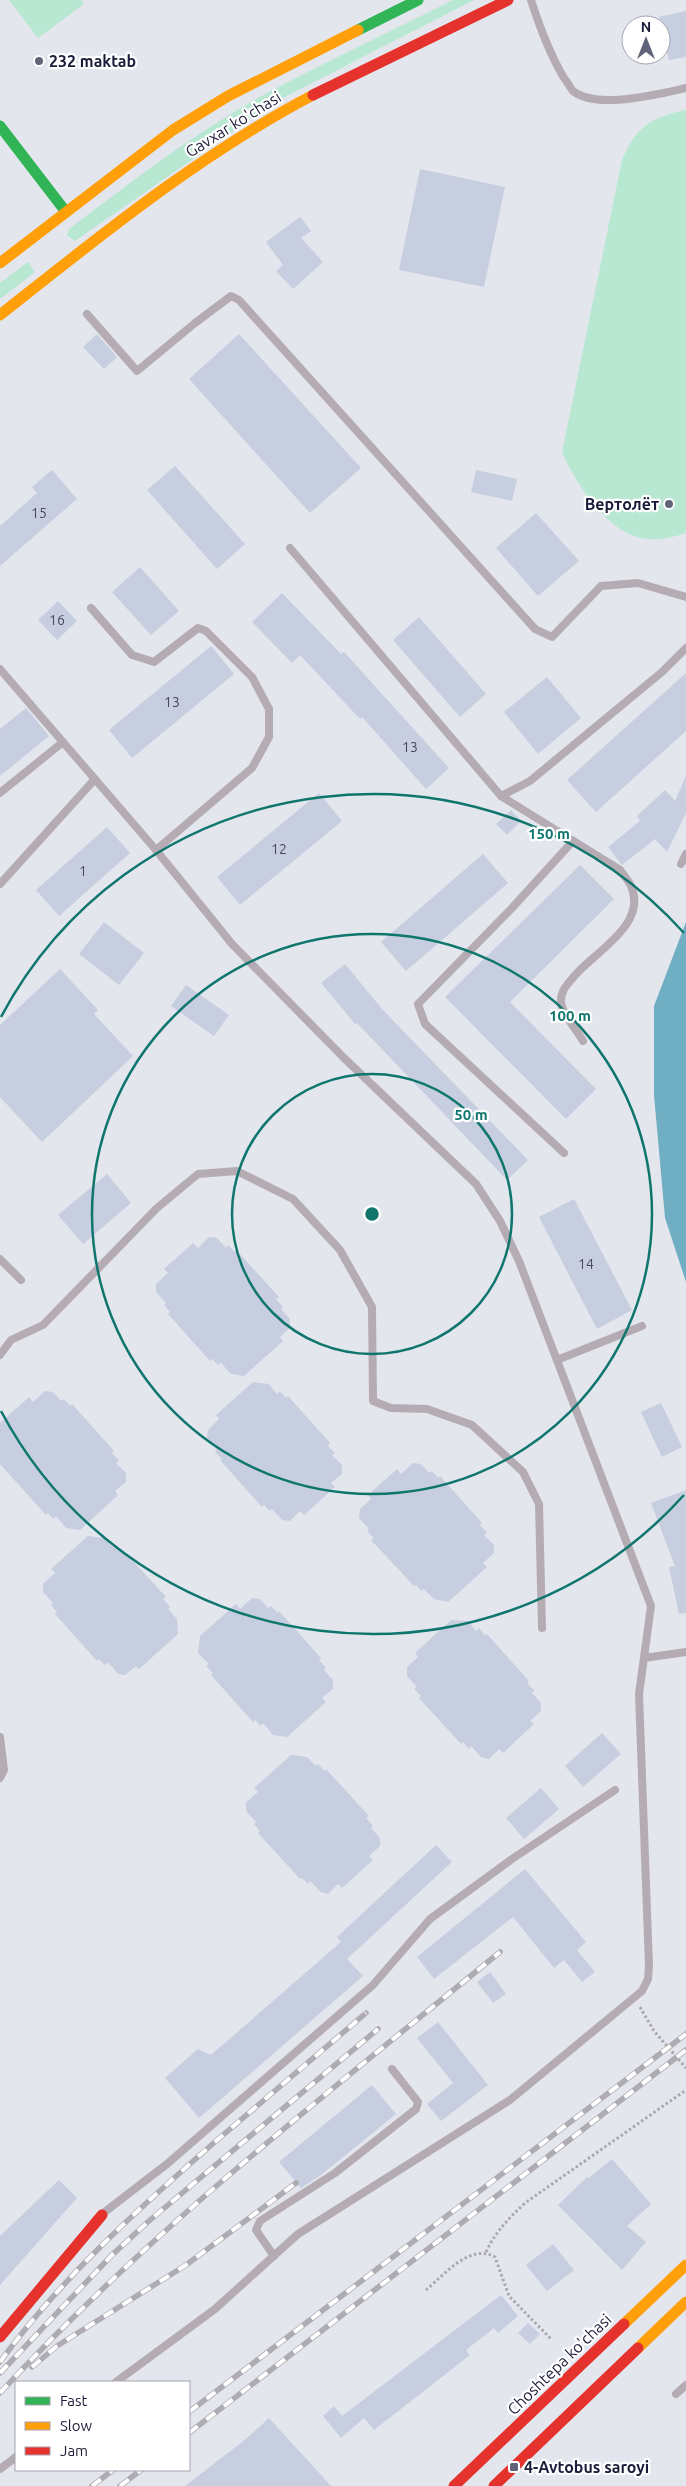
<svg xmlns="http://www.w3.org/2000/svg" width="686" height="2486" viewBox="0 0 686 2486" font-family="Ubuntu,sans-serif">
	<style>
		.green { fill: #b8e8d2 }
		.water { fill: #70afc3 }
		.building { fill: #c6cedf }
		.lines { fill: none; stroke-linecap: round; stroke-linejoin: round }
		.path { stroke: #aca7ae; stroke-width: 3; stroke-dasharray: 2.5 2.5; stroke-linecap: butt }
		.lane { stroke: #b5acb3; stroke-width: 8 }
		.fast { stroke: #30b455; stroke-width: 11 }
		.slow { stroke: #ff9f0a; stroke-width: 11 }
		.jam { stroke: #e5322d; stroke-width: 11 }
		.rail-casing { stroke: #afabb2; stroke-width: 5.5 }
		.rail { stroke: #fff; stroke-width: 4; stroke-dasharray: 11; stroke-linecap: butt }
		.ring { fill: none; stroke: #0f766e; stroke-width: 2.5 }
		.poi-dot { fill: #616378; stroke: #fff; stroke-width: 2 }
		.labels { text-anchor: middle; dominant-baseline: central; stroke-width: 4.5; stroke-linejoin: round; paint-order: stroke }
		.number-label { font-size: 14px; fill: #464862 }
		.poi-label { font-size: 16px; font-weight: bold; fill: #1b1c39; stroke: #fff; text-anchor: start }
		.street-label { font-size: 16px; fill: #1b1c39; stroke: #fff }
		.centre { fill: #0f766e; stroke: #fff; stroke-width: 2.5 }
		.ring-label { font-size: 15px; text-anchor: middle; font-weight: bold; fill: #0f766e; stroke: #fff; stroke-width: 4.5; stroke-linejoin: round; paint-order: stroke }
	</style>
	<rect width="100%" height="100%" fill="#e4e6ee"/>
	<g class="green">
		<polygon points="9,0 81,0 84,4 38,38"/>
		<path d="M 453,0 L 474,0 L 275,102 L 75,241 L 67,235 L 69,229 C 133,180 198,130 269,92 C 329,60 392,31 453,0 Z"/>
		<path d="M 686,110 L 686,533 C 671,538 653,542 637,537 C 604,527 575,482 562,452 L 622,160 C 636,127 651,117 686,110 Z"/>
		<polygon points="28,262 35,272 0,299 0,283"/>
	</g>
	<polygon class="water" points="686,922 686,1282 665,1218 654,1095 654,1006"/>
	<g class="building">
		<polygon points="686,11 686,57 669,60 659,17"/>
		<polygon points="420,169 505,187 484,287 399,270"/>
		<polygon points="300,217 311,231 301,238 323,262 293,289 276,271 283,265 266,242"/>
		<polygon points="97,334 117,357 104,369 83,347"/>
		<polygon points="239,334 361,468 310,513 189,379"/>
		<polygon points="175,466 245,544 217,569 147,490"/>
		<polygon points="52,470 77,499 0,566 0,526 37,493 32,487"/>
		<polygon points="476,470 517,479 512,501 471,492"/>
		<polygon points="536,513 579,561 538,596 496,548"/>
		<polygon points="140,567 179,611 151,635 112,592"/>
		<polygon points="282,593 341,654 344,652 449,768 426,789 362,717 360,719 300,655 292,663 252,622"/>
		<polygon points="58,601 77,621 57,640 38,620"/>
		<polygon points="419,617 486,694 460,717 393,640"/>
		<polygon points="211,646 234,674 132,758 109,730"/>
		<polygon points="686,673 686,731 596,812 567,780"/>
		<polygon points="547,677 581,718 538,754 504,712"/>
		<polygon points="26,708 49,736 0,776 0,729"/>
		<polygon points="686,776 686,813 667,852 655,839 622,865 608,847 640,821 637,816 665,790 675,801"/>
		<polygon points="319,793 342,821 240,905 217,877"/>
		<polygon points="511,810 521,821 507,835 496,824"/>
		<polygon points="107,827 130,853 59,916 36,890"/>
		<polygon points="483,854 508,883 406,971 381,942"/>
		<polygon points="580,865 614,899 510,1002 596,1089 566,1119 445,997"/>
		<polygon points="104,922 144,953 119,985 79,954"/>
		<polygon points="345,964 382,1009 528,1160 507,1180 357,1023 355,1024 321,983"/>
		<polygon points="60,969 98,1010 94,1014 133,1056 42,1142 0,1097 0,1025"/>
		<polygon points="186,985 229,1015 214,1036 171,1006"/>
		<polygon points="107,1174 131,1203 83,1244 58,1215"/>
		<polygon points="574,1199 632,1310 597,1329 539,1217"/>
		<polygon points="209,1237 217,1238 226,1248 228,1245 235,1252 236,1250 279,1297 276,1299 283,1307 281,1309 290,1319 290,1328 280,1337 283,1341 244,1376 231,1374 221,1363 218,1365 212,1359 210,1361 168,1314 170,1312 164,1305 166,1303 156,1292 156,1284 168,1273 164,1269 193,1243 198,1248"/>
		<polygon points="253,1382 269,1384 277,1394 280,1391 286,1398 288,1396 330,1443 328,1446 335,1453 332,1455 342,1465 342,1474 331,1483 335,1487 304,1515 300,1511 290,1521 282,1520 272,1509 270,1511 264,1505 262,1507 220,1460 222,1459 215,1452 217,1450 207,1438 208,1430 219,1419 216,1415"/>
		<polygon points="45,1391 53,1392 61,1401 64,1399 70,1406 72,1404 114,1451 112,1453 119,1461 116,1463 126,1473 126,1482 115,1491 118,1495 80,1530 66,1528 56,1516 54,1519 48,1513 46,1515 0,1464 0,1423 29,1397 33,1402"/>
		<polygon points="661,1403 682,1447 662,1457 641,1412"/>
		<polygon points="413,1463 421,1464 429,1473 432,1471 438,1478 440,1476 482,1523 480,1525 487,1533 484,1535 494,1545 494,1553 483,1563 487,1567 448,1602 434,1599 424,1589 422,1591 416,1585 414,1586 371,1540 374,1538 367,1531 369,1529 359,1518 360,1509 371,1499 368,1495 397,1469 401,1474"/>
		<polygon points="686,1490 686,1613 679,1614 669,1567 675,1566 651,1503"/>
		<polygon points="88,1536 104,1538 113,1547 115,1545 122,1552 123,1550 166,1597 163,1599 170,1607 168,1609 177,1619 178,1634 139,1669 136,1666 125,1675 118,1674 108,1662 105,1665 99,1659 97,1661 55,1614 57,1612 51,1605 53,1603 43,1592 43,1584 55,1573 51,1569"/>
		<polygon points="252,1598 260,1599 268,1608 271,1606 278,1613 279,1611 321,1658 319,1660 326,1668 324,1670 333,1680 333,1689 322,1698 326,1702 287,1737 273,1735 263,1723 261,1726 255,1720 253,1722 211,1675 213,1673 206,1666 209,1664 198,1653 200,1636 236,1604 240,1609"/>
		<polygon points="451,1620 468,1621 476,1631 479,1628 485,1635 487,1634 529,1681 527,1683 534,1690 532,1693 541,1703 541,1711 530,1721 534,1724 503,1753 499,1749 489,1759 481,1757 471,1746 469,1749 463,1742 461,1744 419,1698 421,1696 414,1689 417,1687 407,1676 407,1667 418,1657 415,1653"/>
		<polygon points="602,1733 621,1754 583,1787 565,1766"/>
		<polygon points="291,1755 307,1757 316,1766 318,1764 325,1771 326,1769 369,1816 366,1818 373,1826 371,1828 380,1838 380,1846 369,1856 373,1860 342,1888 338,1884 328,1894 321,1892 310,1881 308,1884 302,1878 300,1879 258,1833 260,1831 254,1824 256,1822 246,1811 246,1802 258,1792 254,1788"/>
		<polygon points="541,1788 559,1809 524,1839 506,1818"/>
		<polygon points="436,1845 452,1862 347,1959 363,1976 199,2118 165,2078 198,2049 211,2055 341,1942 337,1937"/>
		<polygon points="525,1869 586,1942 577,1950 595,1972 582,1982 564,1960 554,1968 513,1917 434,1979 417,1957"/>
		<polygon points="490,1972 506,1994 493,2003 477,1982"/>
		<polygon points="438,2022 488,2085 441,2121 427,2104 453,2083 417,2038"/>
		<polygon points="372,2085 396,2114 321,2175 301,2188 279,2162"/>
		<polygon points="612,2159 651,2204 627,2226 646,2242 622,2270 558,2205 587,2177 589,2178"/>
		<polygon points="59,2180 77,2198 0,2285 0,2236"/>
		<polygon points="553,2244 574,2270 547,2291 526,2265"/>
		<polygon points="501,2295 518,2316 498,2333 494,2328 466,2350 470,2355 374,2430 364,2418 341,2438 323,2416 334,2406 342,2416"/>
		<polygon points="528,2323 540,2334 530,2344 518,2333"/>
		<polygon points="269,2418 331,2486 185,2486 246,2439"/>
	</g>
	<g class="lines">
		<g class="path">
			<polyline points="640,2007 654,2031 686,2068"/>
			<path d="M 486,2252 C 496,2231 509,2218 525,2203 L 686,2090"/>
			<path d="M 426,2290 C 445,2274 470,2243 495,2257 L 509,2296 L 552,2340"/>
		</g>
		<g class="lane">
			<path d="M 531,0 C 540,28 549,53 564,78 C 567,81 570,88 573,91 C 597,110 658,94 686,88"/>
			<polyline points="87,314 137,371 195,323 231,296 239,300 535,629 552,637 601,586 638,583 686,597"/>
			<path d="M 290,548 L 501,796 L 620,870 C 624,875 628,880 631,886 C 649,926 590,954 571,980 C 565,987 561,992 561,1001 C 561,1013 577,1030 583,1041"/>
			<polyline points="91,608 132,655 154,662 198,628 206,631 252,677 269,709 269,737 252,768 156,850"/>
			<polyline points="0,669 156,850 232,944 344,1058 476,1184 500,1221 519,1261 651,1606 639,1694 649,1966 648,1979 642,1991 510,2100 298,2234 215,2309 116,2382"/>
			<polyline points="0,793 63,742"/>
			<polyline points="501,796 530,781 662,672 686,648"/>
			<polyline points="681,864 686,854"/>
			<polyline points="0,884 95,779"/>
			<polyline points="564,1153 425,1024 418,1004 512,908 573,841"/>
			<polyline points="0,1259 21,1280"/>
			<polyline points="0,1355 11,1340 43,1325 157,1208 198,1174 237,1171 293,1199 340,1250 372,1307 373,1401 391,1408 427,1409 472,1425 523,1472 539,1504 542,1628"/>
			<polyline points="557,1360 642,1326"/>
			<polyline points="644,1658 686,1652"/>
			<polyline points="0,1737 4,1770 0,1778"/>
			<polyline points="102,2214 167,2164 373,1985 430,1919 512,1859 615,1790"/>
			<polyline points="274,2256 256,2230 260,2221 335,2173 416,2109 418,2102 392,2069"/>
			<polyline points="676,2394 686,2385"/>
			<polyline points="0,2469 16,2457"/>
		</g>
		<g class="fast">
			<polyline points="358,30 418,0"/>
			<polyline points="0,126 66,212"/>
		</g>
		<g class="slow">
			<polyline points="0,263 173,130 228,96 358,30"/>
			<path d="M 0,315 C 100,236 199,155 313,95"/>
			<polyline points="624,2324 686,2265"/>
			<polyline points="638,2348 686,2302"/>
		</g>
		<g class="jam">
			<polyline points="313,95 508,0"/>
			<polyline points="0,2337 102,2215"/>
			<polyline points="454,2486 624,2324"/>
			<polyline points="494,2486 638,2348"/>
		</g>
		<defs>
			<g id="rail">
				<path d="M 0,2362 C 61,2278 138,2209 216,2141 C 266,2098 316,2056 366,2013"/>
				<polyline points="32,2367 57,2346 186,2265 296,2183"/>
				<polyline points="0,2373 112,2255 150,2220 378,2029"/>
				<path d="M 0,2393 C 151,2229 328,2093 500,1952"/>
				<polyline points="189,2412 686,2034"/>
				<polyline points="189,2433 686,2050"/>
				<polyline points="92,2486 113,2470"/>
				<polyline points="120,2486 141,2470"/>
			</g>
		</defs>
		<use href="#rail" class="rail-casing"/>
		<use href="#rail" class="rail"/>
	</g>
	<g class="ring">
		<circle cx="372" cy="1214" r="140"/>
		<circle cx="372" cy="1214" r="280"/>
		<path d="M684 1495A420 420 0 0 1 1 1411M1 1017A420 420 0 0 1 684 933"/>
	</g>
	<g class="poi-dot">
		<circle cx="39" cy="61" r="5"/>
		<circle cx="669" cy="504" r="5"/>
		<rect x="509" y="2462" width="10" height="10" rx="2.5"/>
	</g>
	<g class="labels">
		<g class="number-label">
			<text x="39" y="513">15</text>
			<text x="57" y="620">16</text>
			<text x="172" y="702">13</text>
			<text x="410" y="747">13</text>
			<text x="279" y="849">12</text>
			<text x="83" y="871">1</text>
			<text x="586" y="1264">14</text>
		</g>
		<g class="poi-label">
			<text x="49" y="61">232 maktab</text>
			<text x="659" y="504" text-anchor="end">Вертолёт</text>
			<text x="524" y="2467">4-Avtobus saroyi</text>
		</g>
		<g class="street-label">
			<text transform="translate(233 124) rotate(-32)">Gavxar ko'chasi</text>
			<text transform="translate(559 2364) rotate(-44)">Choshtepa ko'chasi</text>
		</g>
	</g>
	<circle cx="372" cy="1214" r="8" class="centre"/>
	<g class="ring-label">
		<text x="549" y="839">150 m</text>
		<text x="570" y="1021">100 m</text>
		<text x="471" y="1120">50 m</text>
	</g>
	<rect x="15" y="2381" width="175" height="90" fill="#ffffff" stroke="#a4a4b0"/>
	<rect x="25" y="2397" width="25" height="8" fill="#30b455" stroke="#a4a4b0"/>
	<text x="60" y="2406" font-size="15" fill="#1b1c39">Fast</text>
	<rect x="25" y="2422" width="25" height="8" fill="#ff9f0a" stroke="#a4a4b0"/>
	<text x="60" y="2431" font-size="15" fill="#1b1c39">Slow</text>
	<rect x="25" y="2447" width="25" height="8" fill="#e5322d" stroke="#a4a4b0"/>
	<text x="60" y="2456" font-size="15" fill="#1b1c39">Jam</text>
	<g transform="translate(646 40)"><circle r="24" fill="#ffffff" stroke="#a4a4b0"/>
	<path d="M0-4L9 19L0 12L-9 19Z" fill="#616378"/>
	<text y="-8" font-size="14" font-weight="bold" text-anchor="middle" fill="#1b1c39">N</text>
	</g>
</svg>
